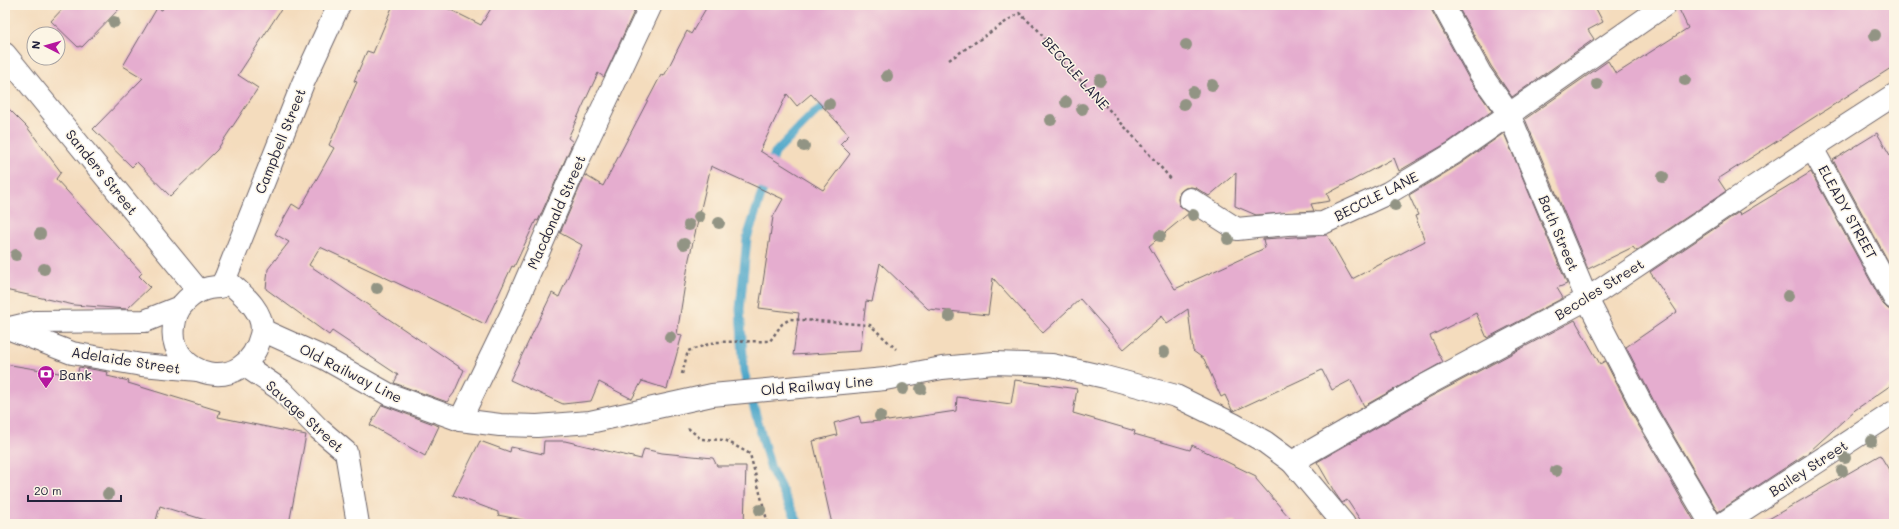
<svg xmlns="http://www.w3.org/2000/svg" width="1899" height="529" viewBox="0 0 1899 529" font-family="Mali,sans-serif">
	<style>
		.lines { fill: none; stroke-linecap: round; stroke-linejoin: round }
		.stream { stroke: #4ba6c9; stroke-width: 9 }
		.building { fill: #e5adcf; fill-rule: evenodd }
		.street-casing { stroke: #6c6368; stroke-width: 24 }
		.secondary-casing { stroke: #6c6368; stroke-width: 24 }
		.primary-casing { stroke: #6c6368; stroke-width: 24 }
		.path { stroke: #6c6368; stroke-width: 2.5; stroke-dasharray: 3 3; stroke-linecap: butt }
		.street { stroke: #fff; stroke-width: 22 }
		.secondary { stroke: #fff; stroke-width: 22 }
		.primary { stroke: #fff; stroke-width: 22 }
		.tree { fill: #929484 }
		.labels { text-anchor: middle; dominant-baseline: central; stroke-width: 3; stroke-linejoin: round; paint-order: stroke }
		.street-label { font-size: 14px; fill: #22223b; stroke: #fcf5e5 }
		.poi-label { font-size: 14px; fill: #22223b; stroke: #fcf5e5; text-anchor: start }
	</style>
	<rect width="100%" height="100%" fill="#fcf5e5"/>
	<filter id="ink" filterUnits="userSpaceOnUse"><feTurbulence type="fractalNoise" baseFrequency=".025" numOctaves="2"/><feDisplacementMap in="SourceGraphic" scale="8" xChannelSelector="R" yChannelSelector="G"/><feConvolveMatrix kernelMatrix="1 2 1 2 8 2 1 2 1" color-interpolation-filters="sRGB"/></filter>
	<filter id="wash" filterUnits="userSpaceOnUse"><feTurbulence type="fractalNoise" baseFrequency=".012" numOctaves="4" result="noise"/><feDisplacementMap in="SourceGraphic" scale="16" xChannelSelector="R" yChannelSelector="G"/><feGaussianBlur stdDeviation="0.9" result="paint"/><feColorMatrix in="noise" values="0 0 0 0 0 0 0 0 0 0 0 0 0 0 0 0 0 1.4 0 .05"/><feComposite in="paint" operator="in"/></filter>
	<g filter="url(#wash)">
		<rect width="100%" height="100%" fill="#f4dcbd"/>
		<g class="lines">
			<polyline class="stream" points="799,524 771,469 744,372 740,309 747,238 775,153 813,114 833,100"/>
		</g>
		<g id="blocks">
			<g class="building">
				<polygon points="66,5 123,5 82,47 80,46 78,47 51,21"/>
				<polygon points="164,5 284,5 238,75 258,88 217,150 170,196 137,162 132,167 93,129 143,78 123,66 157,8 162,10"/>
				<polygon points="393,5 441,5 481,25 493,5 637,5 604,77 598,73 568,138 573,142 538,221 536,220 514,267 512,266 485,324 320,247 309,265 464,370 454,393 447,402 394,383 398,375 332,331 329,335 266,289 268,269 289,242 275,234 292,204 300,209 334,148 329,145 357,82 354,81 367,51 373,53"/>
				<path d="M 708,5 L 1431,5 L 1432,11 L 1469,79 L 1492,111 L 1447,143 L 1399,171 L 1394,158 L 1327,194 L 1330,201 L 1311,204 L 1314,211 L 1256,215 L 1235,206 L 1236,173 L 1209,196 L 1196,188 L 1191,187 L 1185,188 L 1180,192 L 1178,199 L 1179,205 L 1189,213 L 1149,246 L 1175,289 L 1265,248 L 1263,239 L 1327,235 L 1352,279 L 1425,241 L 1415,216 L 1418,215 L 1409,195 L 1460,164 L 1504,133 L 1567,284 L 1557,288 L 1563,298 L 1487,338 L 1476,313 L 1430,336 L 1443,362 L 1364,406 L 1351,380 L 1332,390 L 1322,370 L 1234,411 L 1232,410 L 1225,395 L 1221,397 L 1204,359 L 1193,351 L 1188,309 L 1167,323 L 1162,316 L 1124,349 L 1080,299 L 1043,333 L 993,278 L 988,315 L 928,309 L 880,263 L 872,302 L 866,301 L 860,351 L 793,355 L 799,313 L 759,308 L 773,217 L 783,199 L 711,166 L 689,259 L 677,334 L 682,335 L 667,389 L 642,381 L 632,399 L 599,382 L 591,401 L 563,404 L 510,380 L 552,293 L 559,297 L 582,245 L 560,233 L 585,175 L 603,186 L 661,75 L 664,76 L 687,31 L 691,34 ZM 787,94 L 797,106 L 811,94 L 849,135 L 840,144 L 850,154 L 823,190 L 760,151 Z"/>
				<polygon points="1457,5 1594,5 1603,22 1588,30 1594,39 1512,97 1491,66"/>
				<polygon points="1677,5 1894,5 1894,66 1718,179 1726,191 1636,251 1633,247 1588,269 1525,119 1608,61 1616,74 1688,28"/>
				<polygon points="5,105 27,127 61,172 56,179 142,273 139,276 150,287 127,309 74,305 5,290"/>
				<polygon points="1877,133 1894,162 1894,272 1833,160"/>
				<polygon points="1811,172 1883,304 1888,309 1894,310 1894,383 1855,410 1809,452 1718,512 1658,409 1626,347 1677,312 1650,272 1739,212 1740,215"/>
				<polygon points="1575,320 1600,364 1605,361 1636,421 1696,524 1363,524 1347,500 1342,503 1335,493 1317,462 1428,398"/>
				<polygon points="5,364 77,376 79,367 108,372 107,376 129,381 128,383 220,411 218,417 306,435 289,524 204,524 205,520 160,506 155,524 5,524"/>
				<polygon points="1015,380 1077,389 1073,413 1135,431 1134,434 1190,450 1192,445 1256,476 1256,479 1295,524 1236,524 1235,521 1175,524 832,524 813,441 837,435 834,423 859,416 861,423 888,420 888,421 956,411 957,397 1011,404"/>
				<polygon points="382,405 439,426 425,456 370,425"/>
				<polygon points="480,441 510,452 511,447 543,454 544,441 565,441 641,459 644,449 662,453 713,458 717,466 746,466 744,524 542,524 498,515 498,512 453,495"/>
				<polygon points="1880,455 1894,478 1894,524 1760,524"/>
			</g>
		</g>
	</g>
	<g filter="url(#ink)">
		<use href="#blocks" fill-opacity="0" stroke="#6c6368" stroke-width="1"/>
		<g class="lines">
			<defs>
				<g id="street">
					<polyline points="1443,5 1480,73 1509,114 1587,299 1647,415 1711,524"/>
					<polyline points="1812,148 1894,298"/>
					<polyline points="1190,199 1237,229 1287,224 1323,223 1388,193 1454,153 1665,5"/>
					<polyline points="5,327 72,353 142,365 198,370"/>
					<polyline points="10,328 35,322 145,321 180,307"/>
					<polyline points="460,420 511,315 576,165 651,5"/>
					<polyline points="1292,462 1422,387 1587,299 1812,148 1894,95"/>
					<polyline points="1722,524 1894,412"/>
				</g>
				<g id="secondary">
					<polyline points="225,279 303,83 339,5"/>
					<path d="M 225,279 C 240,292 267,312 261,335 C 245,399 167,376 174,326 C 175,318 177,310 183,304 C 193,292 205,287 220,287 Z"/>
					<polyline points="262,330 324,358 388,394 460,420 500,425 537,426 590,422 712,395 885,379 942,368 994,363 1052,365 1105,377 1176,396 1233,424 1265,442 1292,462 1344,524"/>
					<polyline points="244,365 281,390 319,429 346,452 358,524"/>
				</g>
				<polyline id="primary" points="5,54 199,291"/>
			</defs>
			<use href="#street" class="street-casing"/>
			<use href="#secondary" class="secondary-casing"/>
			<use href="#primary" class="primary-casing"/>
			<g class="path">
				<polyline points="949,60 1019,13 1038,30 1056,55 1116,117 1172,180"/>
				<polyline points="682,374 688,351 715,342 770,341 782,324 790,319 870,325 896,349"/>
				<polyline points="688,428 701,439 725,440 750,454 768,524"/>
			</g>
			<use href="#street" class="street"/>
			<use href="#secondary" class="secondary"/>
			<use href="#primary" class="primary"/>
		</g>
		<g class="tree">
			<circle cx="114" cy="22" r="6"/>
			<circle cx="1875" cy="35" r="6"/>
			<circle cx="1186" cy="45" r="6"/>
			<circle cx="887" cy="76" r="6"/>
			<circle cx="1100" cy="80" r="6"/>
			<circle cx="1685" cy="80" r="6"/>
			<circle cx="1597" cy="84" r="6"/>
			<circle cx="1212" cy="85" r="6"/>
			<circle cx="1193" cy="92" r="6"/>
			<circle cx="1066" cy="102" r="6"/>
			<circle cx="829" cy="104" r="6"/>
			<circle cx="1184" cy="104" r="6"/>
			<circle cx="1082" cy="109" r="6"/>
			<circle cx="1051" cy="120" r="6"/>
			<circle cx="804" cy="146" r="6"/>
			<circle cx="1663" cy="177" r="6"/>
			<circle cx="1395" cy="205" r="6"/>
			<circle cx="1193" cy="215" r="6"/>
			<circle cx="699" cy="217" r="6"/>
			<circle cx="719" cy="223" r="6"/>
			<circle cx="689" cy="225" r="6"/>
			<circle cx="40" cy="234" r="6"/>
			<circle cx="1160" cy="236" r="6"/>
			<circle cx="1228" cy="239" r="6"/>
			<circle cx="684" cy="244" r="6"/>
			<circle cx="16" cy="255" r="6"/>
			<circle cx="44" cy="269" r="6"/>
			<circle cx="377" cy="288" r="6"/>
			<circle cx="1788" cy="296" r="6"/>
			<circle cx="949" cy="316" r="6"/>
			<circle cx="670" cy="337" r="6"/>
			<circle cx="1164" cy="352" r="6"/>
			<circle cx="903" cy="389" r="6"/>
			<circle cx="921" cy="389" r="6"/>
			<circle cx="880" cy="416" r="6"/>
			<circle cx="1871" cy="441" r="6"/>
			<circle cx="1845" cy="458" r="6"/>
			<circle cx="1556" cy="471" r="6"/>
			<circle cx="1842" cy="471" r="6"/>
			<circle cx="108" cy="494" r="6"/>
			<circle cx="760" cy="510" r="6"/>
		</g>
	</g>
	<defs>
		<symbol id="bank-pin" viewBox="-11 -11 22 30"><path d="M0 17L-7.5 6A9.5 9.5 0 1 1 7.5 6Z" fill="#b5179e" stroke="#fcf5e5"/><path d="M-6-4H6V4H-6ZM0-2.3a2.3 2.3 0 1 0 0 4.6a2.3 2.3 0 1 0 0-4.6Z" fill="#fff"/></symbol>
	</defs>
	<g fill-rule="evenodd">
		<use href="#bank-pin" x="36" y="364" width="20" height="27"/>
	</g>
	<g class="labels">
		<g class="street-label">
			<text transform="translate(1076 73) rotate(48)">BECCLE LANE</text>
			<text transform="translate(280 141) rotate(-68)">Campbell Street</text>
			<text transform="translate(102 172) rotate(51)">Sanders Street</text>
			<text transform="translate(1376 196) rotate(-27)">BECCLE LANE</text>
			<text transform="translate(556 212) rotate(-66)">Macdonald Street</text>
			<text transform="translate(1848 212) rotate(61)">ELEADY STREET</text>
			<text transform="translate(1559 233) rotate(67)">Bath Street</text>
			<text transform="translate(1599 289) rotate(-32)">Beccles Street</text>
			<text transform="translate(126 360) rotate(9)">Adelaide Street</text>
			<text transform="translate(351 373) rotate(27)">Old Railway Line</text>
			<text transform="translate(817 385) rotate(-5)">Old Railway Line</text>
			<text transform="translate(305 416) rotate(42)">Savage Street</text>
			<text transform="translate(1808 468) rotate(-33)">Bailey Street</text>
		</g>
		<g class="poi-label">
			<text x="59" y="374">Bank</text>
		</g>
	</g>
	<rect width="1899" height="529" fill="none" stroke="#fcf5e5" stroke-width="20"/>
	<g transform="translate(46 46) rotate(276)"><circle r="19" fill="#fcf5e5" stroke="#a5a1a1"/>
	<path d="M0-3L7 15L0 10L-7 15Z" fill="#b5179e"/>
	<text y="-6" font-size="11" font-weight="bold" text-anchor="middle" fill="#22223b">N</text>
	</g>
	<path d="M28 495v6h93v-6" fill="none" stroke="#22223b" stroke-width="2"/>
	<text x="34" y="495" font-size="12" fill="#22223b" stroke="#fcf5e5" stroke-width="3" paint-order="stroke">20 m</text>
</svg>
